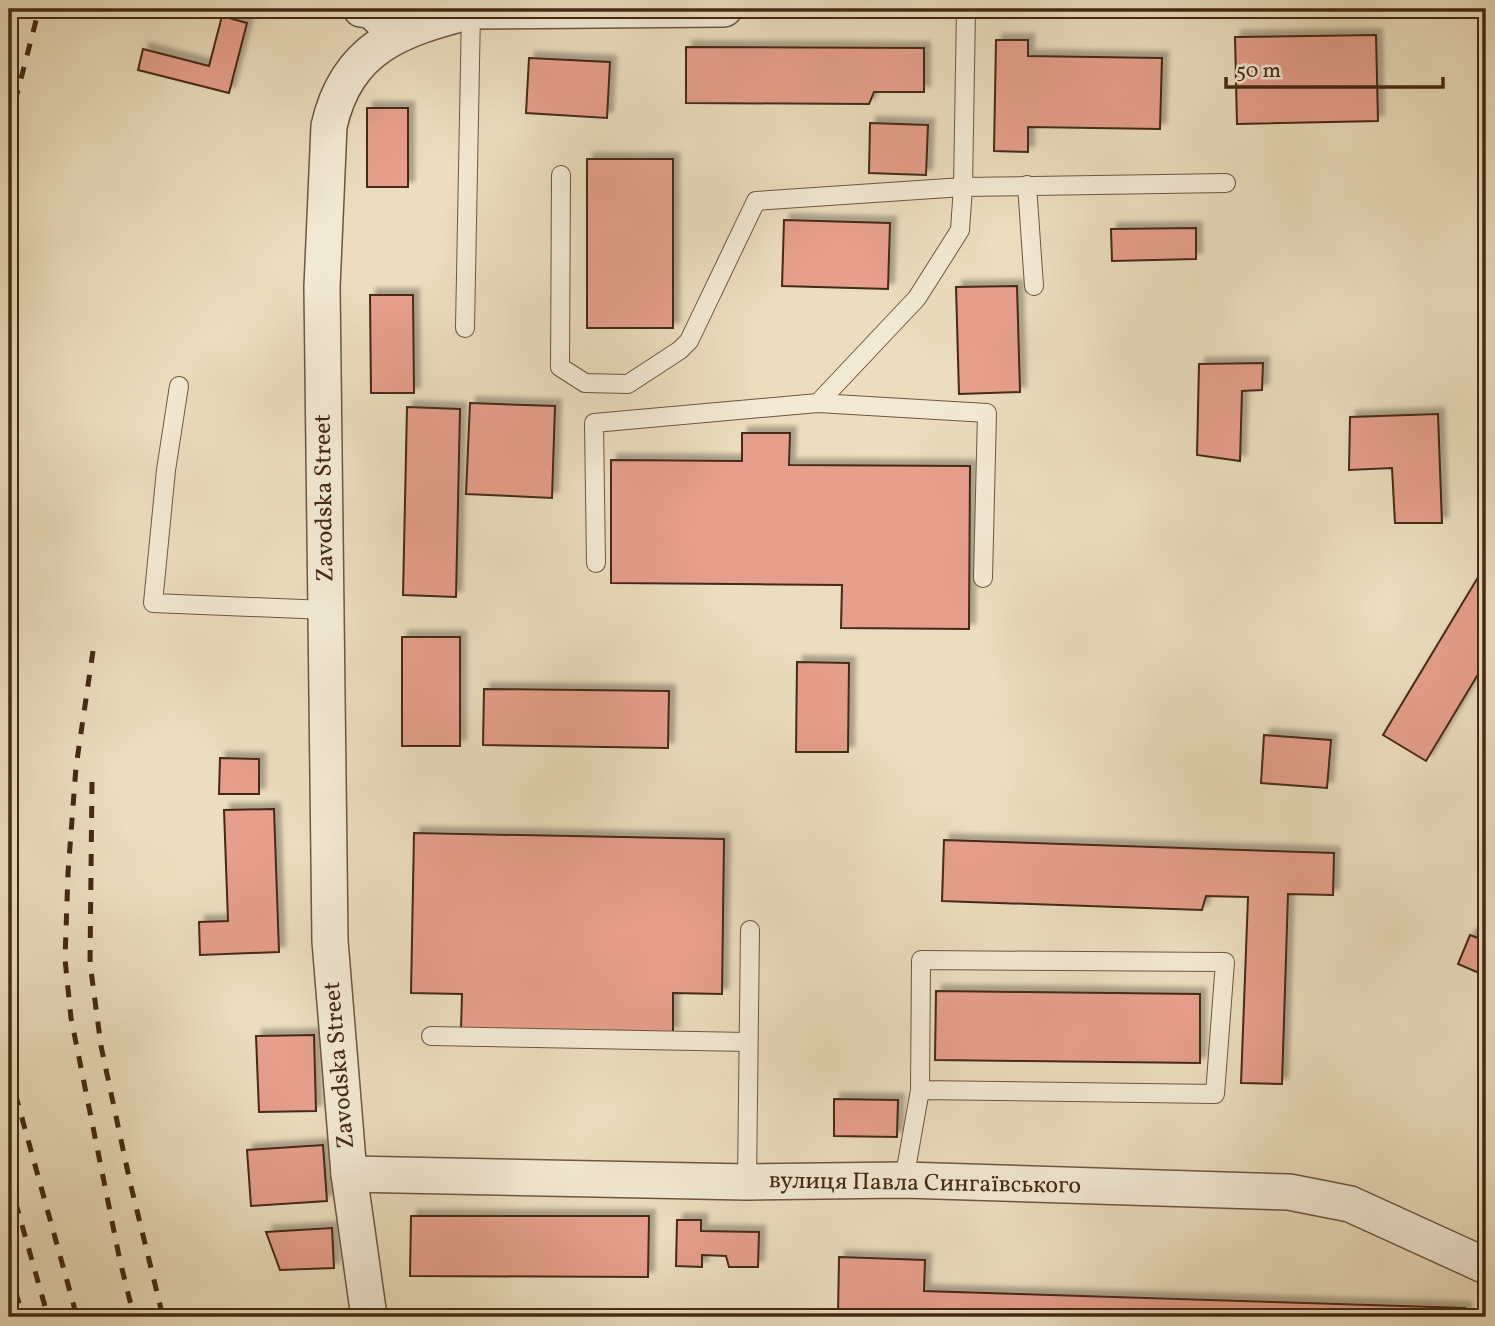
<svg xmlns="http://www.w3.org/2000/svg" width="1495" height="1326" viewBox="0 0 1495 1326" font-family="Vollkorn,serif">
	<style>
		.building { fill: #e69f8c; stroke: #442913; stroke-width: 2; filter: url(#shadow) }
		.lines { fill: none; stroke-linecap: round; stroke-linejoin: round }
		.lane-casing { stroke: #6e563e; stroke-width: 20 }
		.street-casing { stroke: #6e563e; stroke-width: 38 }
		.lane { stroke: #f2e9d4; stroke-width: 18 }
		.street { stroke: #f2e9d4; stroke-width: 35 }
		.rail { stroke: #442913; stroke-width: 5; stroke-dasharray: 12 12; stroke-linecap: butt }
		.labels { text-anchor: middle; dominant-baseline: central; stroke-width: 5; stroke-linejoin: round; paint-order: stroke }
		.street-label { font-size: 24px; fill: #442913; stroke: #f2e9d4 }
	</style>
	<defs>
		<filter id="shadow"><feDropShadow dx="6" dy="-6" stdDeviation="2" flood-color="#0004"/></filter>
	</defs>
	<rect width="100%" height="100%" fill="#ebddbd"/>
	<filter id="stains"><feTurbulence type="fractalNoise" baseFrequency=".00286" numOctaves="4"/><feColorMatrix values="0 0 0 0 .2 0 0 0 0 .09 0 0 0 0 .02 0 0 0 .5 -.17"/></filter>
	<radialGradient id="worn" r=".72"><stop offset=".6" stop-color="#630" stop-opacity="0"/><stop offset="1" stop-color="#630" stop-opacity=".3"/></radialGradient>
	<g class="building">
		<polygon points="222,16 247,23 229,93 138,70 143,49 209,66"/>
		<polygon points="1376,35 1378,121 1237,124 1235,37"/>
		<polygon points="996,40 1028,40 1028,56 1162,58 1160,129 1028,127 1028,152 994,151"/>
		<polygon points="686,47 924,48 924,92 874,92 869,104 686,103"/>
		<polygon points="529,58 610,62 607,118 526,113"/>
		<rect x="367" y="108" width="41" height="79"/>
		<polygon points="870,123 928,125 926,175 869,173"/>
		<rect x="587" y="159" width="86" height="169"/>
		<polygon points="784,220 890,223 888,289 782,286"/>
		<polygon points="1196,228 1196,259 1112,261 1111,229"/>
		<polygon points="1017,286 1020,392 959,394 956,287"/>
		<polygon points="370,295 413,295 414,393 371,393"/>
		<polygon points="1263,363 1262,390 1242,391 1240,461 1197,455 1199,364"/>
		<polygon points="470,403 555,406 552,498 466,494"/>
		<polygon points="407,407 460,409 456,597 403,595"/>
		<polygon points="1438,414 1442,523 1395,523 1392,468 1349,470 1350,417"/>
		<polygon points="742,433 790,433 789,465 970,466 969,629 841,628 842,585 611,583 611,460 742,461"/>
		<polygon points="1486,564 1486,661 1426,761 1383,735"/>
		<rect x="402" y="637" width="58" height="109"/>
		<polygon points="797,662 849,663 848,752 796,752"/>
		<polygon points="484,689 669,691 668,748 483,745"/>
		<polygon points="1264,735 1331,740 1327,788 1261,783"/>
		<polygon points="220,758 259,759 259,794 219,794"/>
		<polygon points="274,809 279,952 200,955 199,922 228,921 224,810"/>
		<polygon points="414,833 724,839 722,994 673,993 673,1033 461,1029 462,994 411,993"/>
		<polygon points="944,840 1334,853 1333,895 1288,894 1282,1084 1241,1083 1248,897 1206,896 1202,910 942,901"/>
		<polygon points="1470,935 1486,941 1486,976 1458,964"/>
		<polygon points="936,991 1200,994 1200,1063 935,1060"/>
		<polygon points="314,1035 316,1111 259,1112 256,1036"/>
		<polygon points="834,1099 898,1100 897,1137 834,1136"/>
		<polygon points="323,1145 327,1201 251,1206 247,1150"/>
		<polygon points="411,1216 649,1216 648,1277 410,1276"/>
		<polygon points="677,1220 701,1220 701,1231 759,1232 758,1267 729,1267 726,1256 702,1255 702,1267 676,1266"/>
		<polygon points="332,1228 334,1268 280,1270 266,1232"/>
		<polygon points="839,1257 925,1260 924,1291 1465,1308 1465,1317 838,1317"/>
	</g>
	<g class="lines">
		<defs>
			<g id="lane">
				<polyline points="561,175 560,367 585,383 628,384 680,350 689,341 756,201 963,187 966,9"/>
				<polyline points="1027,185 1034,286"/>
				<polyline points="465,328 471,11"/>
				<polyline points="179,386 166,470 153,603 326,610"/>
				<polyline points="818,403 917,298 960,230 963,187 1226,183"/>
				<polyline points="596,563 594,423 818,403 987,413 983,578"/>
				<polyline points="431,1036 748,1042"/>
				<polyline points="904,1180 920,1090 921,960 1225,962 1215,1094 920,1090"/>
				<polyline points="747,1182 750,930"/>
			</g>
			<g id="street">
				<polyline points="361,9 371,10 397,35"/>
				<polyline points="349,1174 747,1182 904,1180 1289,1192 1350,1204 1486,1266"/>
				<path d="M 369,1317 L 349,1174 L 330,941 L 322,287 L 329,126 C 347,47 400,29 471,11 L 724,9"/>
			</g>
		</defs>
		<use href="#lane" class="lane-casing"/>
		<use href="#street" class="street-casing"/>
		<use href="#lane" class="lane"/>
		<use href="#street" class="street"/>
		<g class="rail">
			<polyline points="9,125 39,9"/>
			<polyline points="93,651 76,767 68,873 65,959 71,1018 120,1261 134,1317"/>
			<polyline points="92,782 90,963 101,1046 130,1182 163,1317"/>
			<polyline points="9,1071 77,1317"/>
			<polyline points="9,1179 48,1317"/>
			<polyline points="9,1269 23,1317"/>
		</g>
	</g>
	<g class="labels">
		<g class="street-label">
			<text transform="translate(325 498) rotate(-91)">Zavodska Street</text>
			<text transform="translate(340 1065) rotate(-95)">Zavodska Street</text>
			<text transform="translate(925 1184) rotate(1)">вулиця Павла Сингаївського</text>
		</g>
	</g>
	<rect width="1495" height="1326" fill="none" stroke="#ebddbd" stroke-width="35"/>
	<rect x="10" y="10" width="1474" height="1305" fill="none" stroke="#442913" stroke-width="3.5"/>
	<rect x="18" y="18" width="1460" height="1291" fill="none" stroke="#442913" stroke-width="2"/>
	<path d="M1226 77v10h217v-10" fill="none" stroke="#442913" stroke-width="3.5"/>
	<text x="1236" y="77" font-size="21" fill="#442913" stroke="#f2e9d4" stroke-width="5" paint-order="stroke">50 m</text>
	<rect width="100%" height="100%" filter="url(#stains)"/>
	<rect width="100%" height="100%" fill="url(#worn)"/>
</svg>
